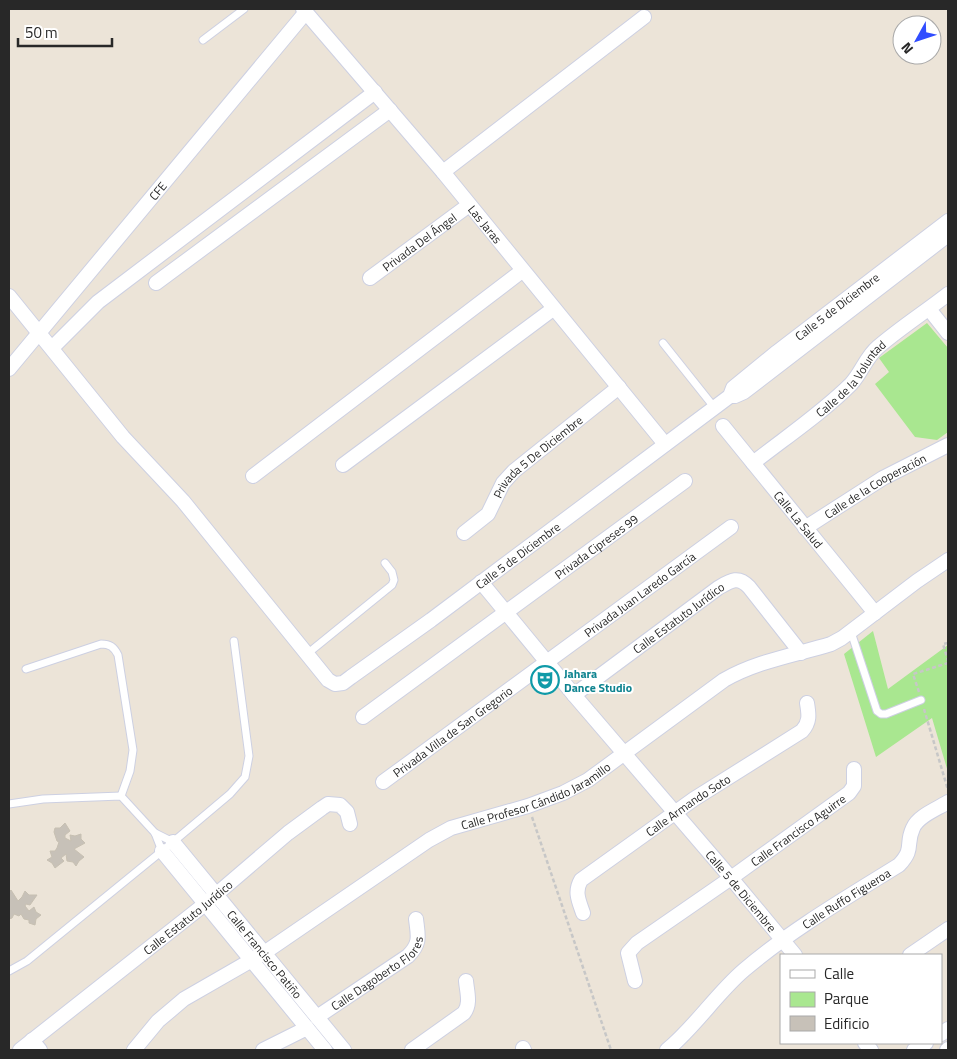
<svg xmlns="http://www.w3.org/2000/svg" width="957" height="1059" viewBox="0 0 957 1059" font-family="'Titillium Web',sans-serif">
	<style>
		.green { fill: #a9e790 }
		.building { fill: #c7c1b8; stroke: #c7c0b2 }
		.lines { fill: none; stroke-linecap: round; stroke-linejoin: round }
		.lane-casing { stroke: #cdd0e2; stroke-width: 9 }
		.street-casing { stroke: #cdd0e2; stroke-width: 16 }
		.path { stroke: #c7c7c7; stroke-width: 2.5; stroke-dasharray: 4 2.5; stroke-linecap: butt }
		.lane { stroke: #fff; stroke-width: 7 }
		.street { stroke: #fff; stroke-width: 14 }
		.labels { text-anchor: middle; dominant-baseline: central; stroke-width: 4; stroke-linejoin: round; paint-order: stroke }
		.street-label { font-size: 12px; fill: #282828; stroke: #fff }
		.culture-label { font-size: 12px; font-weight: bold; fill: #0d838f; stroke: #fff; text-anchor: start }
	</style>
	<rect width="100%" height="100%" fill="#ece4d8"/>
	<g class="green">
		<polygon points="927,323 948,348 948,432 937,440 915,437 875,384 889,372 879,358"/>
		<polygon points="873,631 888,689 948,645 948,772 932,718 876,757 844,654"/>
	</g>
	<g class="building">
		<polygon points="65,823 70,831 65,835 65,838 71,841 70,835 75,836 81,834 81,839 85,843 74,849 84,857 79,861 76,866 73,862 67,861 66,854 61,858 64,861 55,868 52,863 47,860 52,857 50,851 55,851 57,848 59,842 57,841 54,832 55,828 60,828"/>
		<polygon points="11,890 18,901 22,897 25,891 29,895 37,895 30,905 26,904 25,906 29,911 34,907 36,912 41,915 36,919 35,925 29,923 29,920 24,919 21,914 19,916 14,914 12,918 9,919 9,892"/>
	</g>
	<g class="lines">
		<defs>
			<g id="lane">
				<polyline points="203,40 244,9"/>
				<polyline points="663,343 714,407"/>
				<polyline points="851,632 877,711 881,714 886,714 921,700"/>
				<polyline points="307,654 392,585 394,580 392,572 385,563"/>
				<path d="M 26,669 L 101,644 C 110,644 114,647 118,655 L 133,750 L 130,771 L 121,796"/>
				<polyline points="9,804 43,799 121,796 155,833 162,851"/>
				<polyline points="155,833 173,842"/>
				<polyline points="9,971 27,961 173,842 230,794 245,777 249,756 234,641"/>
			</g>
			<g id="street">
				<path id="s1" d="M 303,9 L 443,172 L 665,444"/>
				<polyline points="443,172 644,17"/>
				<path id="s2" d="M 370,278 L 469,205"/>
				<polyline points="156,283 390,110"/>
				<path id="s3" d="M 9,296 L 123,437 L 183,501 L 328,680 L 335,684 L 343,683 L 351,677 L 431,620 L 730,396 L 733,388 L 777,352 L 948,221"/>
				<polyline points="929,309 948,333"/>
				<polyline points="52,348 98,302 375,92"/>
				<path id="s4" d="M 9,369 L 306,12"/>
				<polyline points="730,396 735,396 744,392 948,235"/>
				<path id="s5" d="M 723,426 L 875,613"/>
				<path id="s6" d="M 753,463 C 786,437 822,413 851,384 C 862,372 866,357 878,347 C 900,328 925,312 948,294"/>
				<polyline points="343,465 553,309"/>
				<polyline points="253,476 522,271"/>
				<path id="s7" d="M 805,528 L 883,478 L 948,445"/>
				<path id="s8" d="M 464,533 L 488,514 L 503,483 L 514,471 L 619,387"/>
				<path id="s9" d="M 481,582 L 574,695 L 731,878 L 795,955"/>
				<path id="s10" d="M 574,695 L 718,588 C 730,581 738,575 749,587 L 801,653"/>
				<path id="s11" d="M 363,717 L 685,481"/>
				<path id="s12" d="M 383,782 L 731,527"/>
				<path id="s13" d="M 173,842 L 344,1050"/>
				<polyline points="162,851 325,1050"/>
				<path id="s14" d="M 583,913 C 579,901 574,892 581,880 L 694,799 L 802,731 C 810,722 809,715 807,703"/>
				<polyline points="910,955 948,929"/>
				<path id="s15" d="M 635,981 L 628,953 L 637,943 L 731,878 L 849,793 L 854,786 L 854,769"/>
				<path id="s16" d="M 317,1017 L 408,956 C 421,943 418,936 416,919"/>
				<polyline points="941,1034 948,1029"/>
				<polyline points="32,1040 40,1050"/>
				<polyline points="865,1043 871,1050"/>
				<polyline points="523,1048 524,1050"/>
				<path id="s17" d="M 20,1050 L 205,904 L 288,833 L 322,808 L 328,804 L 340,805 L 347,812 L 350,824"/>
				<path id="s18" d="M 134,1050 L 158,1021 L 184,999 L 264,953 L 429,840 L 451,828 L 528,806 L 563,793 L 588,780 L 724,680 C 757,661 795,655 831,644 L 842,638 L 917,581 L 948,560"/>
				<polyline points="263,1050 307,1028"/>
				<path d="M 412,1050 L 464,1013 C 471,1004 467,992 466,981"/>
				<path id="s19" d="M 667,1050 C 696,1026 716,994 744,970 C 791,930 846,898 899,865 C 915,848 905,845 913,828 C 918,816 937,809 948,802"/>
				<polyline points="914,1050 926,1043"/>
				<polyline points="947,1050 948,1049"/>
			</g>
		</defs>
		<use href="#lane" class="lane-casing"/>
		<use href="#street" class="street-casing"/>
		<g class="path">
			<polyline points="948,643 943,644 948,661"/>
			<polyline points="919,692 913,674 948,663"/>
			<polyline points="924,709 948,790"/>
			<polyline points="532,817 611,1050"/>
		</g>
		<use href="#lane" class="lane"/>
		<use href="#street" class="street"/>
	</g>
	<defs>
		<symbol id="theatre-ring" viewBox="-11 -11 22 22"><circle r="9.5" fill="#fff" stroke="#0f9aa8" stroke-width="1.5"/><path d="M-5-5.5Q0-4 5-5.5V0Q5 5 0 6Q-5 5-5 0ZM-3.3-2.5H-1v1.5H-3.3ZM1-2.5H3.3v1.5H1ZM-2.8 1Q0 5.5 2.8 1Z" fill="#0f9aa8"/></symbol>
	</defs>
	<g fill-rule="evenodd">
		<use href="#theatre-ring" x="529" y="664" width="32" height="32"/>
	</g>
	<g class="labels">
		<g class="street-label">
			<text stroke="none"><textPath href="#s4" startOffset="232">CFE</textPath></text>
			<text stroke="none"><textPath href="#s1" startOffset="282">Las Jaras</textPath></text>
			<text stroke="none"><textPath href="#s2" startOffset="61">Privada Del Ángel</textPath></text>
			<text stroke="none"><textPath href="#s3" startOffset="1138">Calle 5 de Diciembre</textPath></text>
			<text stroke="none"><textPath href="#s6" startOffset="130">Calle de la Voluntad</textPath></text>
			<text stroke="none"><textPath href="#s8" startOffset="108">Privada 5 De Diciembre</textPath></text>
			<text stroke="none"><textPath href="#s7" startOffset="82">Calle de la Cooperación</textPath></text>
			<text stroke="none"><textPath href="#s5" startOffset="120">Calle La Salud</textPath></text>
			<text stroke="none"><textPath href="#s11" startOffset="289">Privada Cipreses 99</textPath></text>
			<text stroke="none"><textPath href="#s3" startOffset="732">Calle 5 de Diciembre</textPath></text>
			<text stroke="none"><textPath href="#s12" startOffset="318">Privada Juan Laredo García</textPath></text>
			<text stroke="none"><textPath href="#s10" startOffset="130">Calle Estatuto Jurídico</textPath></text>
			<text stroke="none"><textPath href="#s12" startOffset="86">Privada Villa de San Gregorio</textPath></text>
			<text stroke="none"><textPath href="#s18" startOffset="480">Calle Profesor Cándido Jaramillo</textPath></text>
			<text stroke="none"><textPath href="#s14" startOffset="165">Calle Armando Soto</textPath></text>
			<text stroke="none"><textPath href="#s15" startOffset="239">Calle Francisco Aguirre</textPath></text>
			<text stroke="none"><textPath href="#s9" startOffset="404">Calle 5 de Diciembre</textPath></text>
			<text stroke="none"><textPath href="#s19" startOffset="236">Calle Ruffo Figueroa</textPath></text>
			<text stroke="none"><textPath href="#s17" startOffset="214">Calle Estatuto Jurídico</textPath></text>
			<text stroke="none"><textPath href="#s13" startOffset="145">Calle Francisco Patiño</textPath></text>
			<text stroke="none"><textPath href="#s16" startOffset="75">Calle Dagoberto Flores</textPath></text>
		</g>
		<g class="culture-label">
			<text x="564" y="673">Jahara<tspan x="564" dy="14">Dance Studio</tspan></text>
		</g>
	</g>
	<rect width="957" height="1059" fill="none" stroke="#282828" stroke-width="20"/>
	<rect x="780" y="954" width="162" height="90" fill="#ffffff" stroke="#a9a9a9"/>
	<rect x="790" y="970" width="25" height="8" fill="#ffffff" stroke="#a9a9a9"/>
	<text x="824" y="979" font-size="15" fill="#282828">Calle</text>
	<rect x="790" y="992" width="25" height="15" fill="#a9e790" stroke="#a9a9a9"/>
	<text x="824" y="1004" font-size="15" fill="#282828">Parque</text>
	<rect x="790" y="1016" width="25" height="15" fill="#c7c1b8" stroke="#a9a9a9"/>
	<text x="824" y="1029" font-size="15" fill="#282828">Edificio</text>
	<g transform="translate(917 40) rotate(230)"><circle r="24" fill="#ffffff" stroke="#a9a9a9"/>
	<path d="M0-4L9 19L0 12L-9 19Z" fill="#314dff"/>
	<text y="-8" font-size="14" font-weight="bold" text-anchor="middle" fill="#282828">N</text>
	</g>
	<path d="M18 38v8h94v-8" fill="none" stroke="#282828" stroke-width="2.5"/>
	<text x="25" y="38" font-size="15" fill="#282828" stroke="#ffffff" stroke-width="4" paint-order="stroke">50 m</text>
</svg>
